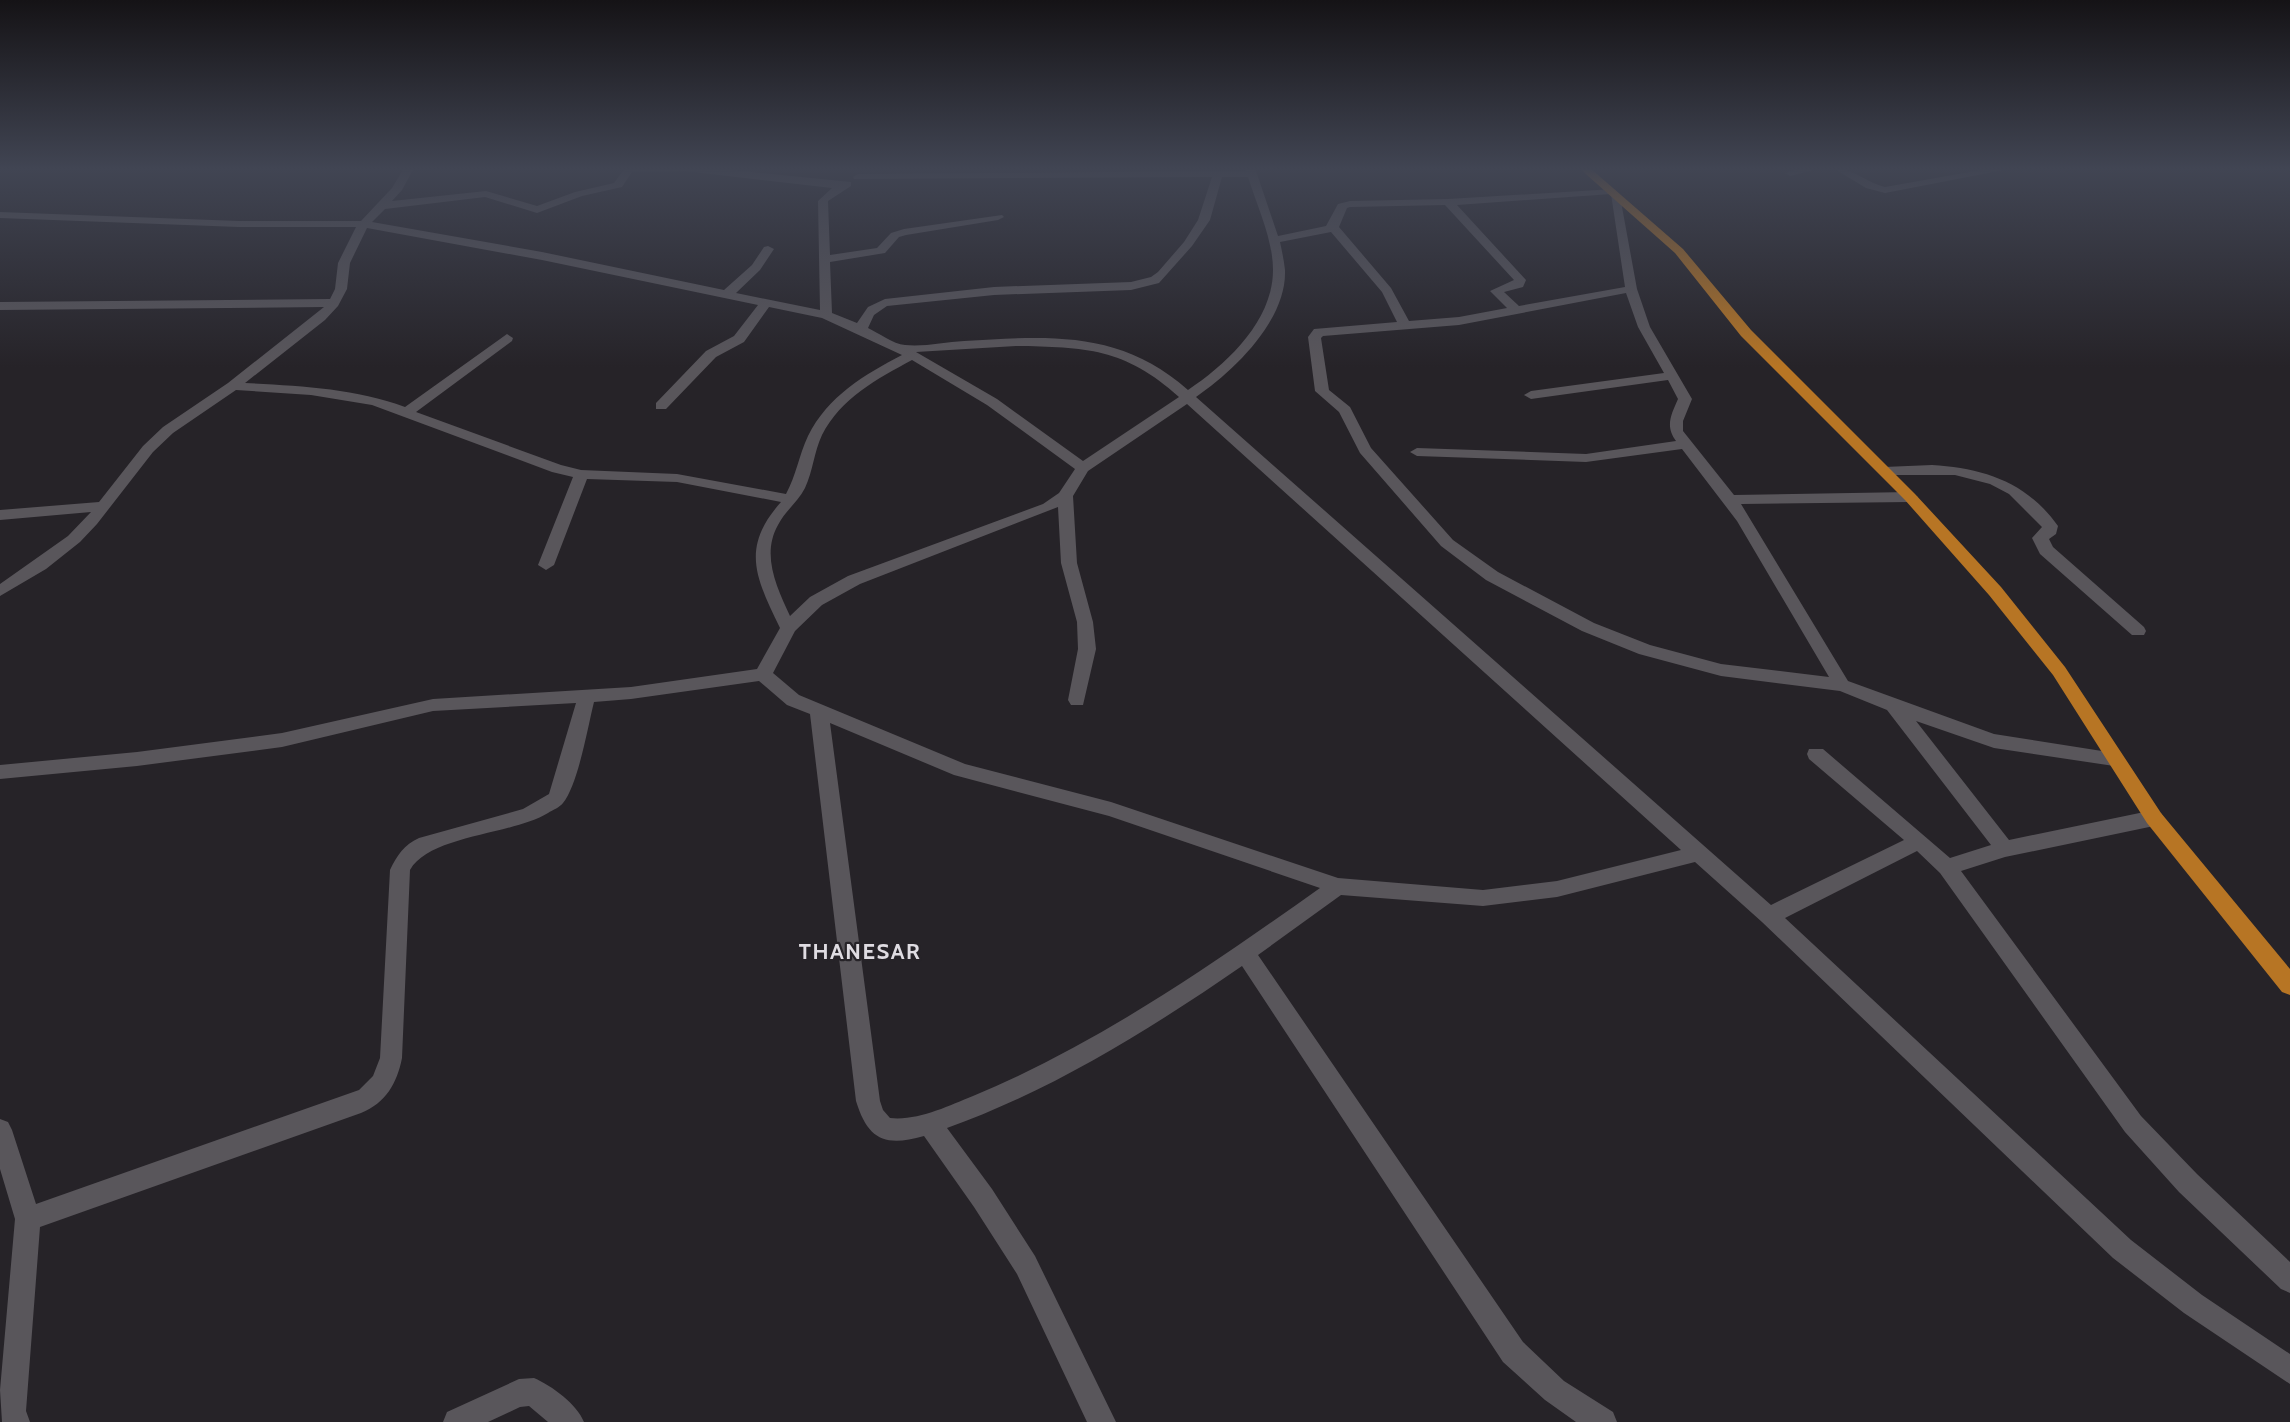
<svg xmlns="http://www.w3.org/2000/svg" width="2290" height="1422" viewBox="0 0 2290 1422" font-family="Cabin,sans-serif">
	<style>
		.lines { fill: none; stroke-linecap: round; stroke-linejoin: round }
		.minor { fill: #59565b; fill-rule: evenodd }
		.major { fill: #b77524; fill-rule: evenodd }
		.labels { text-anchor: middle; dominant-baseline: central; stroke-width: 4.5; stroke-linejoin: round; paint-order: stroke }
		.district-label { font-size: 22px; font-weight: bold; letter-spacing: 1.5px; fill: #dfdce2; stroke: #262328 }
	</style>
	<rect width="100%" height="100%" fill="#262328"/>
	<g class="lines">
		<g class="minor">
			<path d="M 404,168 L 414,168 L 402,190 L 392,201 L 486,191 L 537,206 L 575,192 L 614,183 L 625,168 L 711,168 L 851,182 L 851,186 L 828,201 L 830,255 L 877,248 L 891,233 L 904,229 L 1002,215 L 1004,217 L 998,220 L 906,235 L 899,237 L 885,253 L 830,262 L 832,313 L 857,323 L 868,307 L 885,299 L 994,287 L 1131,282 L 1151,277 L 1158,272 L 1184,242 L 1198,220 L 1212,177 L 854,179 L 853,177 L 858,174 L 1246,171 L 1245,168 L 1255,168 L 1278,236 L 1326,226 L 1338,204 L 1350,201 L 1448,199 L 1614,189 L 1614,193 L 1620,196 L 1637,289 L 1650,327 L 1692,399 L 1683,421 L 1683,431 L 1734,495 L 1910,492 L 1918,497 L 1910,502 L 1741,504 L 1848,681 L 1994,734 L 2121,754 L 2123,759 L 2121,764 L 2114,766 L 1994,748 L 1916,721 L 2009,840 L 2154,810 L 2161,813 L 2164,818 L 2161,823 L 2154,826 L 2005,857 L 1961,871 L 2141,1116 L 2197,1174 L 2290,1262 L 2290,1293 L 2281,1289 L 2179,1192 L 2125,1132 L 1940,873 L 1917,851 L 1785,918 L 2131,1240 L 2202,1295 L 2290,1354 L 2290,1384 L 2184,1313 L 2113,1258 L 1762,922 L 1695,862 L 1557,897 L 1483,906 L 1341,895 L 1258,955 L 1523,1342 L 1564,1381 L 1613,1412 L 1617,1422 L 1576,1422 L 1545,1400 L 1503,1362 L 1242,966 C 1149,1030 1053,1090 947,1128 L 992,1189 L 1035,1256 L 1116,1422 L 1087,1422 L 1017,1274 L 974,1207 L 924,1136 C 885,1147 868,1140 856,1101 L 810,714 L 787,705 L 759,681 L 631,699 L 594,702 C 588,726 578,785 563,803 C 560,807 553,810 548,813 C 512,835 430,835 410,870 L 402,1058 C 397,1083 386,1103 361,1113 L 40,1227 L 26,1411 L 30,1422 L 2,1422 L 0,1390 L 15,1219 L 0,1169 L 0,1119 L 8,1122 L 12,1130 L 36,1204 L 359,1090 L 373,1076 L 380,1058 L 390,870 C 397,855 404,845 419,838 L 523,809 L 549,794 L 576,703 L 433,711 L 282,747 L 137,766 L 0,779 L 0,765 L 137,752 L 282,733 L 433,699 L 631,687 L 757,669 L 780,628 C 756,578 740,548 781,502 L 677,482 L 587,479 L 554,565 L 546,570 L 538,565 L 573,477 L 552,472 L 372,405 L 311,395 L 236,390 L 173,433 L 153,452 L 97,524 L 80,542 L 46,569 L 0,596 L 0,584 L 68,536 L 91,512 L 0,520 L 0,510 L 99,502 L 143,446 L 163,427 L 228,383 L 324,307 L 0,310 L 0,302 L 330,299 L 335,289 L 338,263 L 356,227 L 239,227 L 0,218 L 0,212 L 239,221 L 361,221 L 392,188 ZM 685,171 L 832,188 L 818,201 L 820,310 L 736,293 L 760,270 L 774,249 L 768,246 L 764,247 L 752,265 L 724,290 L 542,252 L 372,222 L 385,209 L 485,197 L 537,213 L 582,196 L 622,187 L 632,172 ZM 1222,177 L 1248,177 C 1257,206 1273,239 1273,270 C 1273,321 1227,364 1188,390 C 1120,330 1050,336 964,341 C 945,342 924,347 905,345 C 893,344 879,333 868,328 L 874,315 L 887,306 L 994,295 L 1131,290 L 1159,283 L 1192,246 L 1210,220 ZM 1611,194 L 1625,287 L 1519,306 L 1504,292 L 1523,287 L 1526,280 L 1457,205 ZM 1445,205 L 1514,280 L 1490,291 L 1507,308 L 1459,317 L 1409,321 L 1391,288 L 1339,227 L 1347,208 L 1350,207 ZM 367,228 L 542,260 L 758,305 L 734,336 L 706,351 L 656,403 L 656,409 L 666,409 L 716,357 L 744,342 L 769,307 L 822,318 L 902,355 C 864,375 828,396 808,436 C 799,455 796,476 786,494 L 677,474 L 581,470 L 561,465 L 416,412 L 512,341 L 513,338 L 507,334 L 405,407 C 354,388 299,386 245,383 L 325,320 L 338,306 L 347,289 L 350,263 ZM 1331,232 L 1382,292 L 1397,322 L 1314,329 L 1308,337 L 1315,391 L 1339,412 L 1360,453 L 1441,546 L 1486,580 L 1582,631 L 1639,654 L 1721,676 L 1840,691 L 1887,710 L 1991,845 L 1950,858 L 1823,749 L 1809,749 L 1807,754 L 1809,759 L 1904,840 L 1771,905 L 1196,397 C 1234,371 1287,320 1285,270 C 1284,261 1282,251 1280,242 ZM 1626,293 L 1638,327 L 1664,373 L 1531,391 L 1524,395 L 1531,399 L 1668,380 L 1678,399 C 1671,415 1665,426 1676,441 L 1586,454 L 1417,448 L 1410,452 L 1417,456 L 1586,462 L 1682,449 L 1737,521 L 1829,677 L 1721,664 L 1650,645 L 1594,623 L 1498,572 L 1453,540 L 1371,448 L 1350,407 L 1329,390 L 1321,338 L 1323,336 L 1459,325 ZM 1016,346 C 1085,347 1125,348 1179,397 L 1083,461 L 997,399 L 916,352 ZM 912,360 L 987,405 L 1075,469 L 1059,493 L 1043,504 L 848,576 L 810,597 L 790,616 C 777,588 761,555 778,525 C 785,511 798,502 805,488 C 813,471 814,452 822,435 C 841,398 877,379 912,360 ZM 1187,404 L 1681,850 L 1557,881 L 1483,890 L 1338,878 L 1111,802 L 965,764 L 799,695 L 773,673 L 795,631 L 822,605 L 860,584 L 1058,507 L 1061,563 L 1077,622 L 1078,649 L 1068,700 L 1071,705 L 1083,705 L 1096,649 L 1093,622 L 1077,563 L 1073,496 L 1088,471 ZM 830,723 L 954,775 L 1109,816 L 1320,888 C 1210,966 1098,1044 973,1096 C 948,1106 918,1121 890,1118 L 883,1110 L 880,1101 Z"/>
			<polygon points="1801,168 1822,168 1790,176 1785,173"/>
			<path d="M 1833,168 C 1852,168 1866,182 1885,187 L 1992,168 L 2014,168 L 1885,193 L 1866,188 Z"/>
			<path d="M 1932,465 C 1983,468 2027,482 2058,526 L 2056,534 L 2049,539 L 2053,547 L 2144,627 L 2146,631 L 2144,635 L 2132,635 L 2040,554 L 2032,538 L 2042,527 L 2009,494 L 1990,484 L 1955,475 L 1884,475 L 1877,471 L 1884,467 Z"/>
			<path d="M 534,1378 C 552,1386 577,1404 584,1422 L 548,1422 L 529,1406 L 520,1407 L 488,1422 L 443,1422 L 447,1412 L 519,1379 Z"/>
		</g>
		<polygon class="major" points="1579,168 1590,168 1683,249 1751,330 1915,494 2001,587 2065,667 2161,813 2290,969 2290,995 2282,992 2147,823 2053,675 1989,595 1905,500 1741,336 1675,253"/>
	</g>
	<linearGradient id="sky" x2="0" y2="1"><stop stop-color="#151316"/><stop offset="0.46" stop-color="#414553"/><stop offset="1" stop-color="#414553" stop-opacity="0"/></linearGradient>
	<rect width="2290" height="367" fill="url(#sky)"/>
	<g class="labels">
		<g class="district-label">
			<text x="860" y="951">THANESAR</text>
		</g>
	</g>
</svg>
